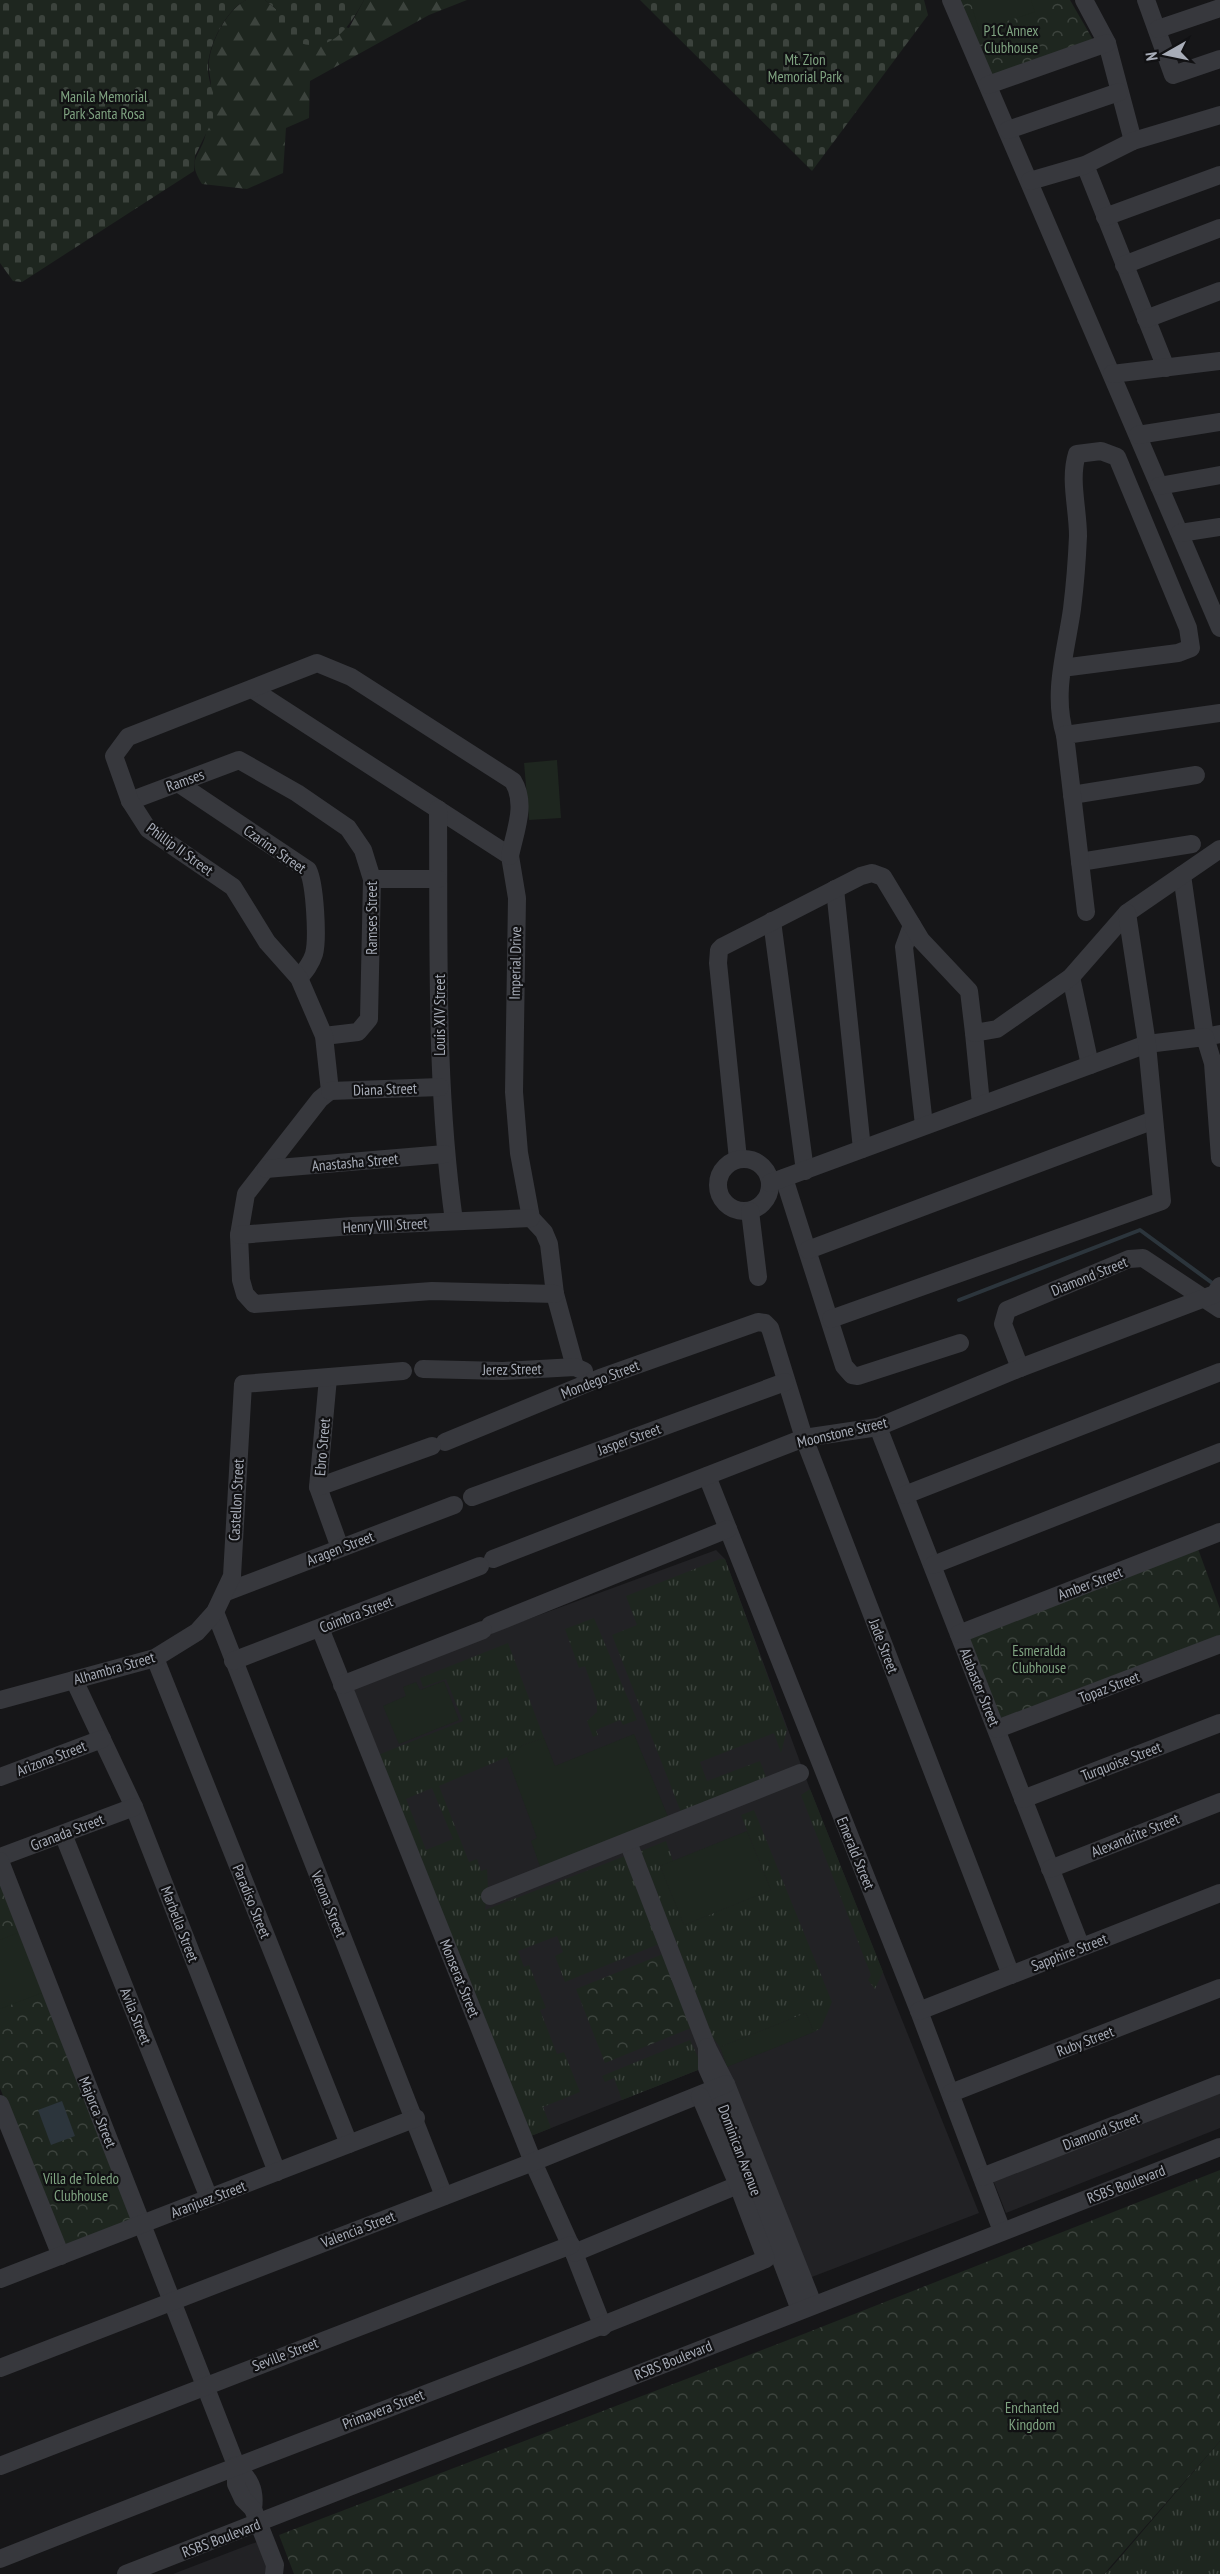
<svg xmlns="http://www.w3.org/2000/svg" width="1220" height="2574" viewBox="0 0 1220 2574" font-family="'PT Sans Narrow',sans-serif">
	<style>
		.built { fill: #222225 }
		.grass { fill: url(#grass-tufts); fill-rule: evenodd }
		.forest { fill: url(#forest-firs) }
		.cemetery { fill: url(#cemetery-stones) }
		.park { fill: url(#park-crowns) }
		.pitch { fill: #1e261f }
		.water { fill: #2c353c }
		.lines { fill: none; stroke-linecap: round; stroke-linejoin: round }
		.stream { stroke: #2c353c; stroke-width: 4 }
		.minor { stroke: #37383d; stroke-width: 18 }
		.labels { text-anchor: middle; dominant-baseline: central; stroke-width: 4.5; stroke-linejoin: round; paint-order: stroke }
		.park-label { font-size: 15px; fill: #7fa381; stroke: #111113 }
		.street-label { font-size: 15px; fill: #a8adb8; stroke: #111113 }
	</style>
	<defs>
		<pattern id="grass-tufts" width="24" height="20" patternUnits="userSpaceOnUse" patternTransform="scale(1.5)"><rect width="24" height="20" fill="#1e261f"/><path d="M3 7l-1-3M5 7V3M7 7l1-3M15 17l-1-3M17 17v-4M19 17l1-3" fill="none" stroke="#3c433d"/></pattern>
		<pattern id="forest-firs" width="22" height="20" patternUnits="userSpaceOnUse" patternTransform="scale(1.5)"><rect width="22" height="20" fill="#1e261f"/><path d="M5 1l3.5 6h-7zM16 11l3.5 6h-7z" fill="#3c433d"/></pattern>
		<pattern id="cemetery-stones" width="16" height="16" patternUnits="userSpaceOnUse" patternTransform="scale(1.5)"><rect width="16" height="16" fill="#1e261f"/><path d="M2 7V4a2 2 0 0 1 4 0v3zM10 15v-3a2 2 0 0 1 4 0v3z" fill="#3c433d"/></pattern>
		<pattern id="park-crowns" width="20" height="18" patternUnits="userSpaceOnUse" patternTransform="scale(1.5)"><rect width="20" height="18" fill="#1e261f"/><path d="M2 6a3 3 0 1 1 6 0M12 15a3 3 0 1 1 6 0" fill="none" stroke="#3c433d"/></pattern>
	</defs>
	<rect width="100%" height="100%" fill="#161618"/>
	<g class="built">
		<polygon points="716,1550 725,1559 810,1789 979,2213 783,2288 703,2068 531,2136 353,1689 490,1633"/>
		<polygon points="1220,2090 1220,2128 1006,2213 993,2180"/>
		<polygon points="261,2541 273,2574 173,2574 251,2544"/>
	</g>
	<g class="grass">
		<polygon points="720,1559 725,1559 787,1730 781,1753 774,1733 700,1762 707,1781 760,1761 770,1787 684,1820 612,1635 637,1625 626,1596"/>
		<polygon points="594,1618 637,1720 623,1725 620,1720 596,1730 598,1735 593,1737 587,1721 597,1712 597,1702 585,1666 579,1668 565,1629"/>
		<path d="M 508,1643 L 544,1738 L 523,1745 L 507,1757 L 439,1786 L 469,1862 L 477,1859 L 481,1871 L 487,1869 L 488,1886 L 485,1910 L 625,1856 L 659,1944 L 565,1982 L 555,1956 L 563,1952 L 557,1936 L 518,1951 L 524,1967 L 529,1965 L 546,2008 L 540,2010 L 557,2054 L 564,2052 L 580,2092 L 543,2107 L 551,2128 L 531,2136 L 378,1755 L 463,1721 L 446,1679 L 423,1687 L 420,1678 ZM 432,1788 L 453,1839 L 426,1850 L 406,1799 Z"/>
		<polygon points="810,1789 883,1972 875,1989 868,1980 871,1975 801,1795"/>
		<polygon points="754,1810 832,2002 821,2028 814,2032 806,2013 720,2047 713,2038 641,1851 666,1841 673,1861 660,1866 684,1925 771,1890 741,1815"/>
		<polygon points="690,2040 703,2068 622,2100 614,2078 605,2082 602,2076"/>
		<polygon points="1220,2441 1220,2574 1104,2574 1111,2568"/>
	</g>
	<path class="forest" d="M 246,0 L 265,0 L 276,9 L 349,28 L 364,0 L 467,0 L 429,15 L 310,81 L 309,118 L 286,128 L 283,173 L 247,189 L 202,184 C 185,158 202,156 206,132 C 209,118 211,101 211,86 C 211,78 208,71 209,62 C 211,41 227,10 246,0 Z"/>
	<g class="cemetery">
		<path d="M 0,0 L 246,0 C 226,10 208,45 208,68 C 208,82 215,96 218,109 L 195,156 L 194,171 L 22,282 L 13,281 L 0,263 Z"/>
		<path d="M 265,0 L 364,0 C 342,41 322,59 278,33 L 276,9 Z"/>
		<polygon points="640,0 924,0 928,15 812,171"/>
	</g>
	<g class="park">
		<polygon points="957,0 1070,0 1096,45 990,87"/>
		<polygon points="1197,1546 1220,1609 1220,1641 1001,1725 964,1636"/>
		<polygon points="0,1882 136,2223 65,2251 0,2088"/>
		<polygon points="663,1954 691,2028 605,2063 576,1989"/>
		<polygon points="1220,2170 1220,2441 1104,2574 294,2574 279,2535 801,2335"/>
	</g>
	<g class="pitch">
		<polygon points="970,0 1031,0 1035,12 979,30"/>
		<polygon points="557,760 561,818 529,820 524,763"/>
		<polygon points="444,1681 459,1720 399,1744 383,1706 406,1696 403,1687 416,1682 420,1690"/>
		<polygon points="634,1734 671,1824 543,1875 531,1841 537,1838 507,1757 523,1745 544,1738 555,1766"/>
		<polygon points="747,1831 771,1890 684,1925 660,1866"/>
		<polygon points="20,1932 44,1992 0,2009 0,1940"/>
		<polygon points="806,2013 814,2032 727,2067 720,2047"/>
	</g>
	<polygon class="water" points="62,2101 75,2136 51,2145 38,2110"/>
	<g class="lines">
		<polyline class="stream" points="959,1300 1140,1230 1215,1285"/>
		<g class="minor">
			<polyline points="951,0 1220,628"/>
			<polyline points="1084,0 1107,43 1133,141"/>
			<polyline points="1146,0 1173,75 1220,59"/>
			<polyline points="1158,29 1220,8"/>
			<polyline points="988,85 1107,43"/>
			<polyline points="1008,130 1119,92"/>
			<polyline points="1085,165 1166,368"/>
			<polyline points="1030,181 1085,165 1133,141 1220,115"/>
			<polyline points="1105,217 1220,175"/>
			<polyline points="1124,265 1220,228"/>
			<polyline points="1146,319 1220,291"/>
			<polyline points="1112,374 1220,361"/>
			<polyline points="1138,435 1220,422"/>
			<polyline points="1159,486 1220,475"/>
			<polyline points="1180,533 1220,527"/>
			<path d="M 1062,668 L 1178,653 L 1191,648 L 1188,628 L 1117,457 L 1101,451 L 1077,454 C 1069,480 1078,508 1078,536 C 1077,559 1075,585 1072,609 C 1066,652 1052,693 1065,735"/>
			<polyline points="252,689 510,856 517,898 514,1092 519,1153 531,1218 544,1232 549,1244 555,1294 575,1367"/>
			<path d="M 178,783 L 308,870 C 315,884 318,939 314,954 C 311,964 305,971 299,978"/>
			<polyline points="1072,795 1196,775"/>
			<polyline points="130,801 239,760 297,793 348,828 363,850 372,879 369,1019 358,1032 324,1036"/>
			<path d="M 438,809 C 439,947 435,1084 454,1221"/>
			<path d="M 510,856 C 515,831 527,804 513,781 L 351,677 L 317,663 L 128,737 L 114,756 L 130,801 L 148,829 L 233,887 L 267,942 L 299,978 L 324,1036 L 330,1091 L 320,1099 L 246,1194 L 239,1235 L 241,1280 L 245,1294 L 254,1304 L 432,1291 L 555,1294"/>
			<polyline points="1080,862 1192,844"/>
			<polyline points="1182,875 1205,1037 1220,1034"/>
			<polyline points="372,879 438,879"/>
			<polyline points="835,889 862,1149"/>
			<polyline points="1086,912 1065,735 1220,713"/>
			<polyline points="772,921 805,1171"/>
			<polyline points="912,925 904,947 924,1125"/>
			<polyline points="1071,977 1090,1065"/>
			<polyline points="974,1033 981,1104"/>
			<polyline points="330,1091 440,1087"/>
			<polyline points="738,1159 718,963 719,950 722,947 861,876 872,873 883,877 921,940 969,991 974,1033 997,1029 1071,977 1127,913 1220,849"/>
			<circle cx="744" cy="1185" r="26"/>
			<polyline points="266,1169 445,1154"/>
			<polyline points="784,1178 844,1366 852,1375 858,1376 960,1343"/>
			<polyline points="770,1183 1147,1044 1205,1037 1213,1063 1220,1158"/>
			<polyline points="750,1211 758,1277"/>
			<polyline points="239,1235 352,1226 531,1218"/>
			<polyline points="808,1250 1154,1120"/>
			<polyline points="831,1319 1162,1201 1147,1044 1127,913"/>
			<polyline points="1020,1368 1003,1324 1007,1310 1129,1259 1143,1258 1220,1309"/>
			<polyline points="423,1369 503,1371 575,1367 584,1371"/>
			<polyline points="328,1378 318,1487 340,1548"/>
			<polyline points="878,1427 1081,1947"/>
			<polyline points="445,1442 600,1378 758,1322 765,1323 770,1328 804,1438 1011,1975"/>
			<polyline points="707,1476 919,2011 1002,2231"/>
			<polyline points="318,1487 432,1446"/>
			<polyline points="905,1495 1220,1372"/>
			<polyline points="472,1497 785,1382"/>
			<polyline points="493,1559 804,1438 878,1427 1020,1368 1215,1294 1220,1286"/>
			<polyline points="933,1565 1220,1452"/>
			<polyline points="226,1592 454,1505"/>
			<polyline points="215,1612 444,2196"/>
			<polyline points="490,1625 728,1529"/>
			<polyline points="320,1628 533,2162 574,2253 603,2327"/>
			<polyline points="959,1634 1220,1532"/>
			<polyline points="155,1658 349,2144"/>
			<polyline points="233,1661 480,1566"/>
			<polyline points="74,1680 134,1807 277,2172"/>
			<polyline points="342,1685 483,1630"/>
			<polyline points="0,1700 155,1658 197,1632 215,1612 232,1576 243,1384 403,1371"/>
			<polyline points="997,1729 1220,1644"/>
			<polyline points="0,1777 102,1739"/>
			<polyline points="1023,1799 1220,1723"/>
			<polyline points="63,1834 209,2198"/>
			<polyline points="628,1842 707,2047"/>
			<polyline points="0,1857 134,1807"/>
			<path d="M 0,1861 L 236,2465 C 249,2479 256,2489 253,2509"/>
			<polyline points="1050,1869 1220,1802"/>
			<polyline points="490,1896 800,1773"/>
			<polyline points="919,2011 1220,1893"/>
			<polyline points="951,2093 1220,1988"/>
			<polyline points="0,2104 61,2256"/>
			<polyline points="982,2177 1220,2084"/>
			<polyline points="574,2253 738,2185"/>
			<polyline points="0,2279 416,2118"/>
			<polyline points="800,2310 716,2088 707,2068 707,2047 726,2084 813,2304"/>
			<polyline points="0,2368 533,2162 726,2084"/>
			<polyline points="236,2465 236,2484 243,2499 253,2509 275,2565 274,2574"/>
			<polyline points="0,2466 571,2245"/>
			<path d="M 0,2559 C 255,2457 513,2364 766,2259 L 738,2185 L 700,2096"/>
			<polyline points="126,2574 1220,2147"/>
		</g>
	</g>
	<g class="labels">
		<g class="park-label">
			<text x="1011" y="30">P1C Annex<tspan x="1011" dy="17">Clubhouse</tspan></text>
			<text x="805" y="59">Mt. Zion<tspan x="805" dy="17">Memorial Park</tspan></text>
			<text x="104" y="96">Manila Memorial<tspan x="104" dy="17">Park Santa Rosa</tspan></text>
			<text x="1039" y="1650">Esmeralda<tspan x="1039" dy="17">Clubhouse</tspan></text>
			<text x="81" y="2178">Villa de Toledo<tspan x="81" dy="17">Clubhouse</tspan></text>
			<text x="1032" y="2407">Enchanted<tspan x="1032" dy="17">Kingdom</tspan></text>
		</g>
		<g class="street-label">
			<text transform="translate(185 780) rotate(-20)">Ramses</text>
			<text transform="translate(180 849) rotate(36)">Phillip II Street</text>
			<text transform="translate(275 849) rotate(35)">Czarina Street</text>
			<text transform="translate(371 918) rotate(-90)">Ramses Street</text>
			<text transform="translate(515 963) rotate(-89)">Imperial Drive</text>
			<text transform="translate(439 1015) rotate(-90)">Louis XIV Street</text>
			<text transform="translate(385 1089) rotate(-2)">Diana Street</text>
			<text transform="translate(355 1162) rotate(-5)">Anastasha Street</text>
			<text transform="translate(385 1225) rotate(-3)">Henry VIII Street</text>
			<text transform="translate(1089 1276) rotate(-22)">Diamond Street</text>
			<text transform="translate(512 1369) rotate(-1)">Jerez Street</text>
			<text transform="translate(600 1379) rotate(-21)">Mondego Street</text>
			<text transform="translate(842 1432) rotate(-13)">Moonstone Street</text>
			<text transform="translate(629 1439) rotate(-20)">Jasper Street</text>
			<text transform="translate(322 1447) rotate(-85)">Ebro Street</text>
			<text transform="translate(236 1500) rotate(-87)">Castellon Street</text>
			<text transform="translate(340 1548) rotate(-21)">Aragen Street</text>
			<text transform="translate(1090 1583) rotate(-21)">Amber Street</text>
			<text transform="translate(356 1614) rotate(-21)">Coimbra Street</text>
			<text transform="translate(884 1646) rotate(69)">Jade Street</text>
			<text transform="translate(114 1668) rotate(-16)">Alhambra Street</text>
			<text transform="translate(980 1687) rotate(68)">Alabaster Street</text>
			<text transform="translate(1109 1687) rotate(-21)">Topaz Street</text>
			<text transform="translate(51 1758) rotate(-21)">Arizona Street</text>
			<text transform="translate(1121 1761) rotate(-21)">Turquoise Street</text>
			<text transform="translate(67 1832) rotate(-21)">Granada Street</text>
			<text transform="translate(1135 1835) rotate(-22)">Alexandrite Street</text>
			<text transform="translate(856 1853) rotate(68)">Emerald Street</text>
			<text transform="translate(252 1901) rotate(68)">Paradiso Street</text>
			<text transform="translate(329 1904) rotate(68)">Verona Street</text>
			<text transform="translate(180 1924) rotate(69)">Marbella Street</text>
			<text transform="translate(1069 1952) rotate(-21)">Sapphire Street</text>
			<text transform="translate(460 1978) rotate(68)">Monserat Street</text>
			<text transform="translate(136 2016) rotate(68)">Avila Street</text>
			<text transform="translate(1085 2041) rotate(-21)">Ruby Street</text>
			<text transform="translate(98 2112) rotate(68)">Majorca Street</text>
			<text transform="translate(1101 2131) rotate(-21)">Diamond Street</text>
			<text transform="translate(740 2150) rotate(69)">Dominican Avenue</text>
			<text transform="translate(1126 2184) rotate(-21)">RSBS Boulevard</text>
			<text transform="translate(208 2199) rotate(-21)">Aranjuez Street</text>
			<text transform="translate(358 2229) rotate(-21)">Valencia Street</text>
			<text transform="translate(285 2354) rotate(-21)">Seville Street</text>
			<text transform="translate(673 2360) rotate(-22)">RSBS Boulevard</text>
			<text transform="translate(383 2409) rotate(-21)">Primavera Street</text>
			<text transform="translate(221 2538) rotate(-21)">RSBS Boulevard</text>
		</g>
	</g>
	<g transform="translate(1166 54) rotate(261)" stroke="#111113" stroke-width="4.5" paint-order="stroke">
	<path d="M0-4.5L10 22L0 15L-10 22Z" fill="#a8adb8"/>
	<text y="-9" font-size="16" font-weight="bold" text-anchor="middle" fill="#a8adb8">N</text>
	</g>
</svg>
